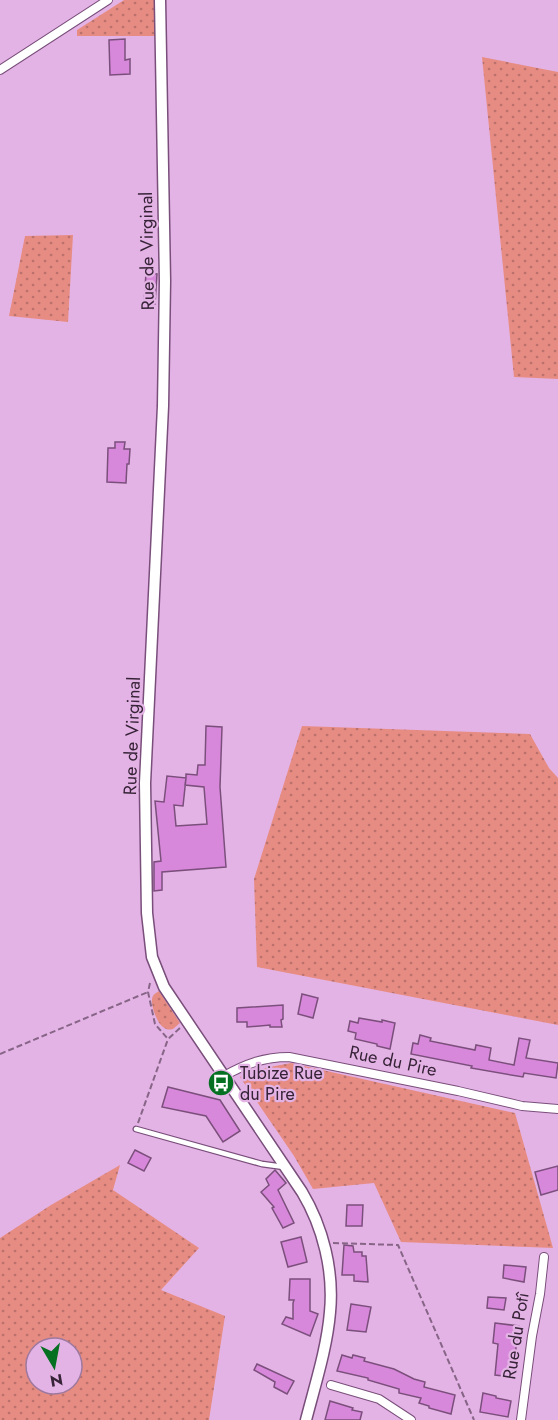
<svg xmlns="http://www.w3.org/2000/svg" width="558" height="1420" viewBox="0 0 558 1420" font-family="Jost,sans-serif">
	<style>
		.grass { fill: url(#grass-dots); fill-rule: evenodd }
		.building { fill: #d888db; stroke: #7b4f7c; stroke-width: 1.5; fill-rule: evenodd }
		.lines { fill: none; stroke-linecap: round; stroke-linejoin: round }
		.service-casing { stroke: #794e7b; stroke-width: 7 }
		.minor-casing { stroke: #794e7b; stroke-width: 10 }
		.tertiary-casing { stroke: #794e7b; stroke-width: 13 }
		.path { stroke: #866587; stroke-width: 2; stroke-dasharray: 6 3; stroke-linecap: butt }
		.service { stroke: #fff; stroke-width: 4.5 }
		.minor { stroke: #fff; stroke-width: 8 }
		.tertiary { stroke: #fff; stroke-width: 10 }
		.labels { text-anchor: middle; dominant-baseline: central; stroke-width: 4.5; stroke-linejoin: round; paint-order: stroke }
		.street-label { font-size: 18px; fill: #362337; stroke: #e4b3e5 }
		.poi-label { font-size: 18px; fill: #362337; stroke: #e4b3e5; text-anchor: start }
	</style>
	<defs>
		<pattern id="grass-dots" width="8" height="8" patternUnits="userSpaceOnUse" patternTransform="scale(1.5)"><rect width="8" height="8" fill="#e78c83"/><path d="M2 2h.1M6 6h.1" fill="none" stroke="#bc726c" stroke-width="1.8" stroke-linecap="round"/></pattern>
	</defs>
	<rect width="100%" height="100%" fill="#e4b3e5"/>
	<g class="grass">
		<polygon points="124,0 154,0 155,36 77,36 77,30"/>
		<polygon points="482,57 558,72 558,379 514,377"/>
		<polygon points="73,235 68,322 9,316 25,236"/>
		<polygon points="302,726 530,734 549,768 558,778 558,1025 257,967 254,879"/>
		<path d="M 159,991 L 180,1023 L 173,1029 C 169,1030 167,1030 163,1027 C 157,1023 151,1006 152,999 C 153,994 155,994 159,991 Z"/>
		<polygon points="291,1063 515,1113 553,1248 401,1242 374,1183 313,1189 294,1156 240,1077 254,1070"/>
		<path d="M 120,1165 L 113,1190 L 199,1248 L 161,1290 L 225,1316 L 209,1420 L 0,1420 L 0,1238 L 51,1205 ZM 36,1348 L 72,1348 L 72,1384 L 36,1384 Z"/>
	</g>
	<g class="building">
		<polygon points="125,39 125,60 130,59 130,74 110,75 109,40"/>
		<polygon points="146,273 157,274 155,304 144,303"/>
		<polygon points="115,442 125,442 124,449 130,449 129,464 127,464 126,483 107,482 108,448 115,448"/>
		<path d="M 206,726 L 222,727 L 220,787 L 226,867 L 162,872 L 162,890 L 154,891 L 154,862 L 161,861 L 155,801 L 164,802 L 167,776 L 186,778 L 186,774 L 197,775 L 198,765 L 205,765 ZM 186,778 L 185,785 L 204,787 L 207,824 L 176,826 L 174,805 L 183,806 Z"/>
		<polygon points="302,994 318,998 313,1018 298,1014"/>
		<polygon points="283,1005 283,1019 281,1020 282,1027 270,1027 270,1025 247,1027 247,1022 237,1022 237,1008"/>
		<polygon points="359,1018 382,1022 382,1020 395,1023 390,1049 377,1046 377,1044 355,1039 356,1033 348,1031 350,1021 358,1023"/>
		<polygon points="420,1035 431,1038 430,1041 475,1050 476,1045 491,1048 489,1060 514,1065 519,1038 530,1040 526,1058 558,1063 556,1078 524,1073 523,1077 471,1068 472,1066 411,1054 413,1043 418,1044"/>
		<polygon points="168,1087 220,1100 240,1131 223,1142 206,1116 162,1107"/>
		<polygon points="135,1150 151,1158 144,1171 128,1163"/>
		<polygon points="558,1166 558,1190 541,1195 535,1172"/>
		<polygon points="275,1170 286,1183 278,1190 294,1223 283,1228 272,1208 274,1207 261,1192 269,1185 266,1179"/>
		<polygon points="347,1205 363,1205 362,1226 346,1226"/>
		<polygon points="301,1237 307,1262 288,1267 281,1242"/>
		<polygon points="344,1245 353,1246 354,1252 362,1252 362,1256 366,1256 368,1282 354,1281 354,1275 342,1275"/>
		<polygon points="504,1265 526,1267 524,1282 503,1278"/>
		<polygon points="290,1279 310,1279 310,1311 318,1314 310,1336 282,1324 286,1317 293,1319 293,1303 294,1300 289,1300"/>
		<polygon points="488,1297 506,1298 504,1310 487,1308"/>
		<polygon points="351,1304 371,1307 366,1332 347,1330"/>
		<polygon points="495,1323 519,1326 512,1377 495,1375 498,1344 493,1343"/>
		<polygon points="342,1355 352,1358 353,1355 365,1358 364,1361 394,1369 414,1379 425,1382 424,1387 455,1395 451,1414 429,1408 429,1406 419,1403 421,1398 399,1393 399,1389 368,1380 368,1378 337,1371"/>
		<polygon points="257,1364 294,1381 287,1394 274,1387 275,1382 254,1370"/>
		<polygon points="483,1393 496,1396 496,1398 511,1401 508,1417 480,1412"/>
		<polygon points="330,1401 353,1408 352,1410 362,1412 360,1420 325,1420"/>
	</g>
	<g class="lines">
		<defs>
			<polyline id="service" points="136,1129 262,1164 284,1167"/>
			<g id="minor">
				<polyline points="0,70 108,0"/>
				<path d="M 224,1076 C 245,1064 264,1057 289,1057 L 458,1091 L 522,1106 L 558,1109"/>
				<polyline points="331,1385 379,1399 411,1420"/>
				<polyline points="521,1420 532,1336 540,1294 544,1257"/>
			</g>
			<path id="tertiary" d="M 160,0 L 165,281 L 163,406 L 145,783 L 147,913 L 152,957 L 164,987 L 302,1192 C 323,1227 334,1271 330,1312 C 327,1348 315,1385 306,1420"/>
		</defs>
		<use href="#service" class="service-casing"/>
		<use href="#minor" class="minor-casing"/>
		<use href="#tertiary" class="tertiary-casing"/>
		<g class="path">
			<polyline points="150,983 148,992 155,1024 168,1039 180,1028"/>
			<polyline points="0,1054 148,992"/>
			<polyline points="138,1123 168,1039"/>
			<polyline points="333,1243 398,1245 474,1420"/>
		</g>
		<use href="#service" class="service"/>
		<use href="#minor" class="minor"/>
		<use href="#tertiary" class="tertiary"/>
	</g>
	<defs>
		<symbol id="bus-disc" viewBox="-11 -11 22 22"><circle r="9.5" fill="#057021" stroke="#e4b3e5"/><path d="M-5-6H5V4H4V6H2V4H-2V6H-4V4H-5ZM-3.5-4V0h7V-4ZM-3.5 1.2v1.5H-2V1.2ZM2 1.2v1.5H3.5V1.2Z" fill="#fff"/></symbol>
	</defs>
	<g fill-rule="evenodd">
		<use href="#bus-disc" x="206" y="1068" width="30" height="30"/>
	</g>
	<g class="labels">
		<g class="street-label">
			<text transform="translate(147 251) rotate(-91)">Rue de Virginal</text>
			<text transform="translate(132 736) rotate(-88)">Rue de Virginal</text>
			<text transform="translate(393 1061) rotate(12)">Rue du Pire</text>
			<text transform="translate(516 1336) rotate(-81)">Rue du Potî</text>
		</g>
		<g class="poi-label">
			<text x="240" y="1073">Tubize Rue<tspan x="240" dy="21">du Pire</tspan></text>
		</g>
	</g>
	<g transform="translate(54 1366) rotate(170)"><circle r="28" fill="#e4b3e5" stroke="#9e799f" stroke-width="1.5"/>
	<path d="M0-4.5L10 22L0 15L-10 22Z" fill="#057021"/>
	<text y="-9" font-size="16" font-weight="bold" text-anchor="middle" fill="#362337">N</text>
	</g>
</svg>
